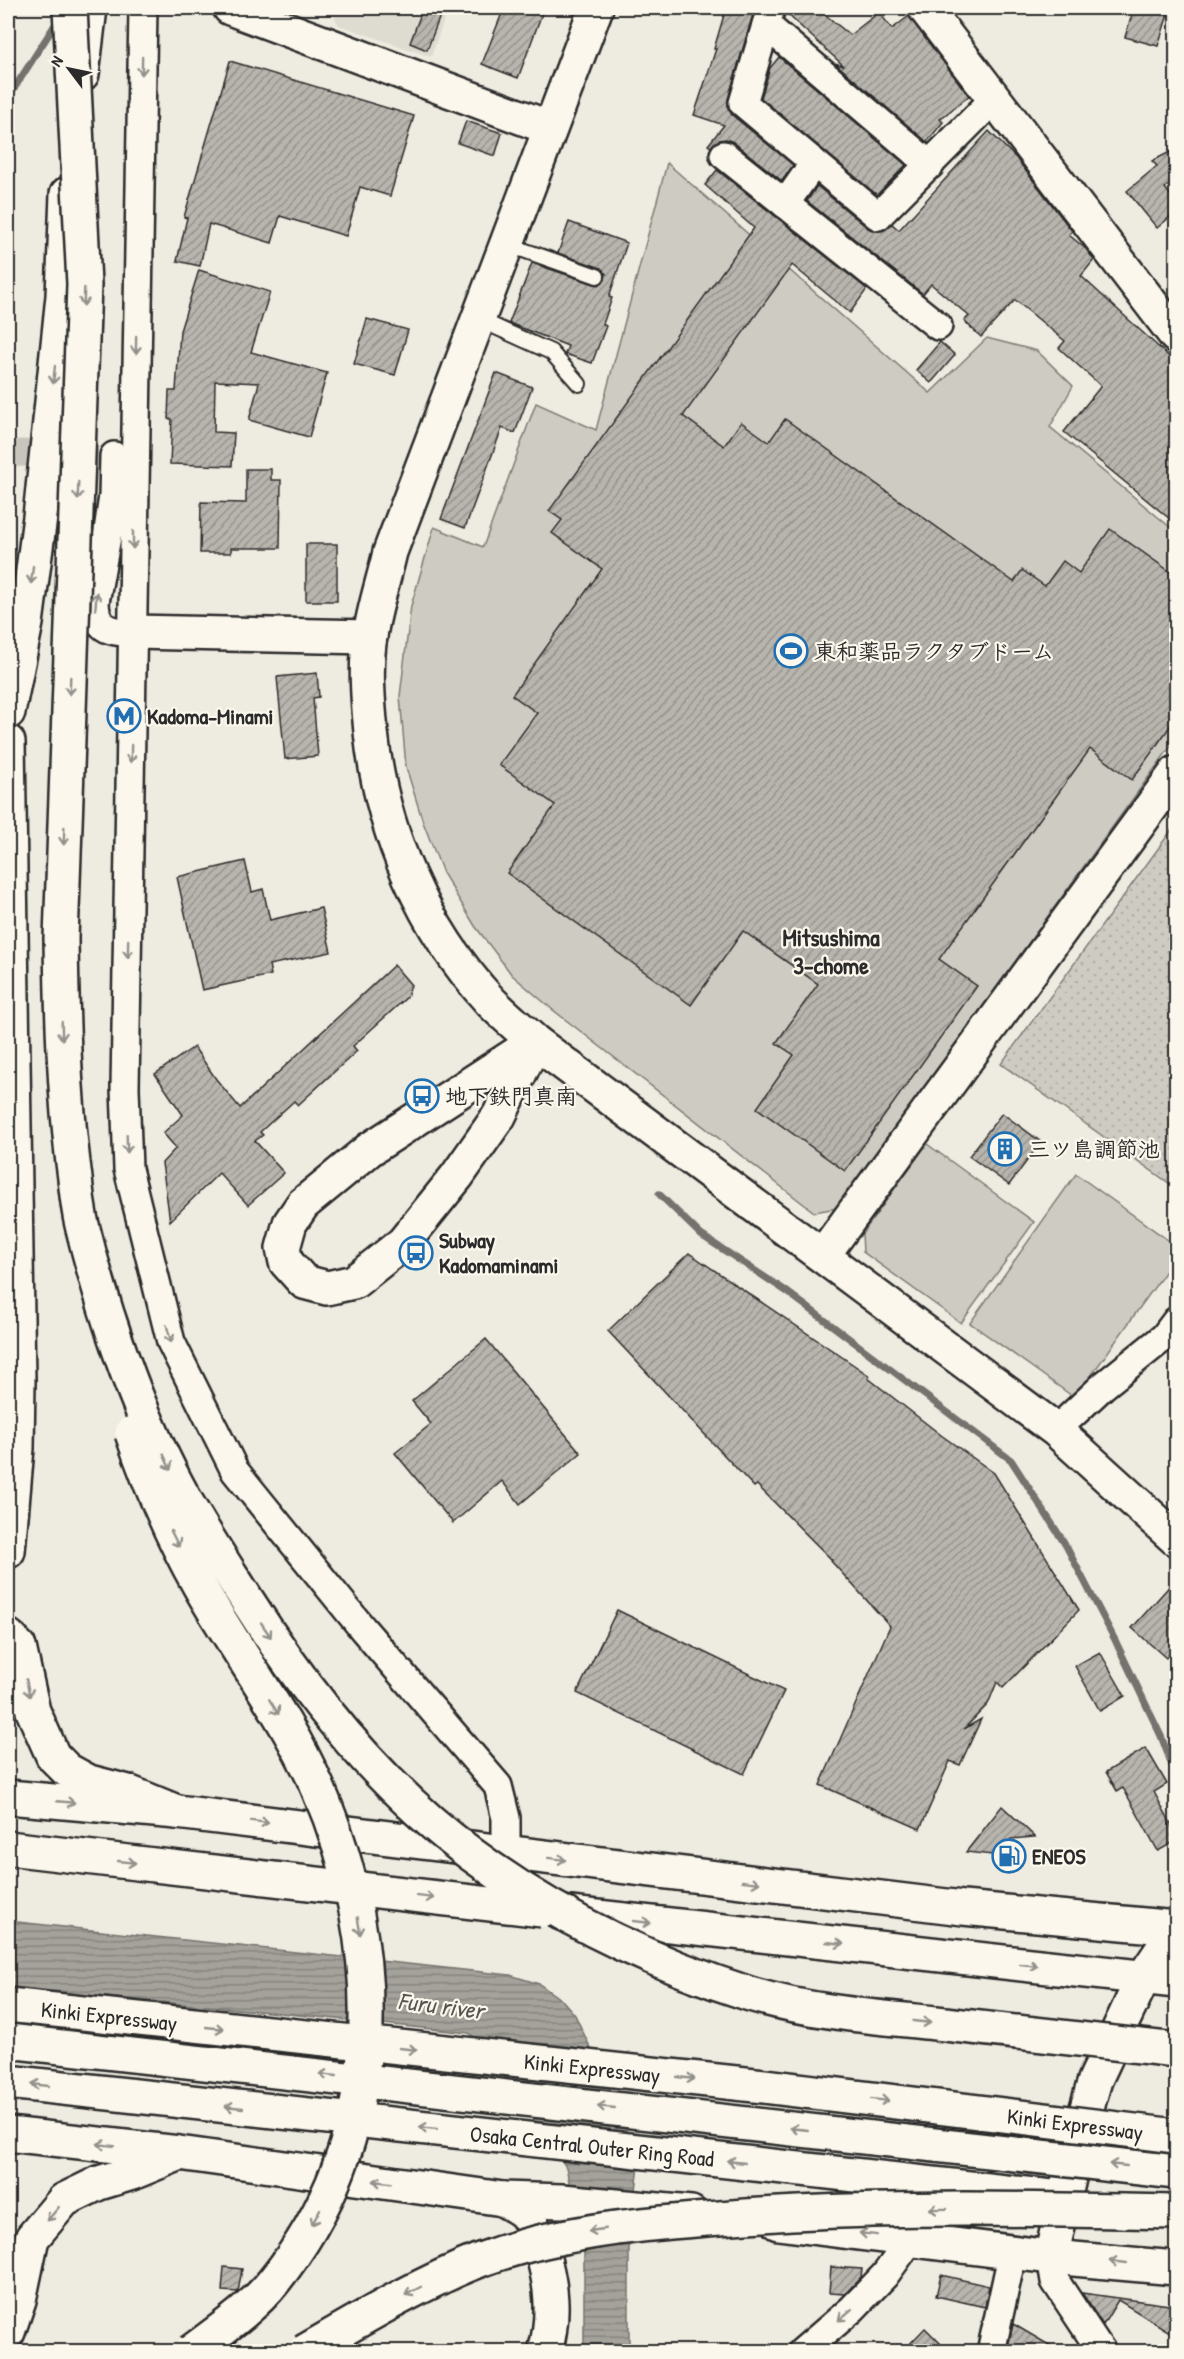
<svg xmlns="http://www.w3.org/2000/svg" width="1184" height="2359" viewBox="0 0 1184 2359" font-family="'Patrick Hand','Klee One',sans-serif">
	<style>
		.built { fill: #dedbd1 }
		.grass { fill: url(#grass-dots); stroke: #7c7b76; stroke-width: 1.5 }
		.pitch { fill: #cecbc2; stroke: #7c7b76; stroke-width: 1.5 }
		.water { fill: url(#water-rules); stroke: #74726e; stroke-width: 1.5 }
		.lines { fill: none; stroke-linecap: round; stroke-linejoin: round }
		.stream { stroke: #74726e; stroke-width: 7 }
		.building { fill: url(#building-hatch); stroke: #2b2b2b; stroke-width: 1.5 }
		.street-tunnel { stroke: #c7c5bc; stroke-width: 27; stroke-dasharray: 27 14; stroke-linecap: butt }
		.lane-casing { stroke: #2b2b2b; stroke-width: 18 }
		.street-casing { stroke: #2b2b2b; stroke-width: 32 }
		.secondary-casing { stroke: #2b2b2b; stroke-width: 38 }
		.primary-casing { stroke: #2b2b2b; stroke-width: 38 }
		.highway-casing { stroke: #2b2b2b; stroke-width: 38 }
		.lane { stroke: #fbf7ec; stroke-width: 14 }
		.street { stroke: #fbf7ec; stroke-width: 27 }
		.secondary { stroke: #fbf7ec; stroke-width: 33 }
		.primary { stroke: #fbf7ec; stroke-width: 33 }
		.highway { stroke: #fbf7ec; stroke-width: 33 }
		.primary-bridge-casing { stroke: #2b2b2b; stroke-width: 38; stroke-linecap: butt }
		.highway-bridge-casing { stroke: #2b2b2b; stroke-width: 38; stroke-linecap: butt }
		.primary-bridge { stroke: #fbf7ec; stroke-width: 33 }
		.highway-bridge { stroke: #fbf7ec; stroke-width: 33 }
		.oneway { stroke: #93918c }
		.labels { text-anchor: middle; dominant-baseline: central; stroke-width: 4.5; stroke-linejoin: round; paint-order: stroke }
		.poi-label { font-size: 22px; font-weight: bold; fill: #2b2b2b; stroke: #fbf7ec; text-anchor: start }
		.street-label { font-size: 22px; fill: #2b2b2b; stroke: #fbf7ec }
		.neighbourhood-label { font-size: 24px; font-weight: bold; fill: #2b2b2b; stroke: #fbf7ec }
		.water-label { font-size: 24px; font-style: italic; fill: #555552; stroke: #fbf7ec }
	</style>
	<defs>
		<pattern id="grass-dots" width="8" height="8" patternUnits="userSpaceOnUse" patternTransform="scale(1.5)"><rect width="8" height="8" fill="#cecbc2"/><path d="M2 2h.1M6 6h.1" fill="none" stroke="#b1aea7" stroke-width="1.8" stroke-linecap="round"/></pattern>
		<pattern id="water-rules" width="6" height="5" patternUnits="userSpaceOnUse" patternTransform="scale(1.5)"><rect width="6" height="5" fill="#a4a29a"/><path d="M0 2.5h6" fill="none" stroke="#86847e"/></pattern>
		<pattern id="building-hatch" width="6" height="6" patternUnits="userSpaceOnUse" patternTransform="scale(1.5)"><rect width="6" height="6" fill="#b8b5ae"/><path d="M-1 1l2-2M0 6l6-6M5 7l2-2" fill="none" stroke="#96938e"/></pattern>
	</defs>
	<rect width="100%" height="100%" fill="#eeebe0"/>
	<filter id="ink" filterUnits="userSpaceOnUse"><feTurbulence type="fractalNoise" baseFrequency=".0167" numOctaves="2"/><feDisplacementMap in="SourceGraphic" scale="12" xChannelSelector="R" yChannelSelector="G"/><feConvolveMatrix kernelMatrix="1 2 1 2 8 2 1 2 1" color-interpolation-filters="sRGB"/></filter>
	<g filter="url(#ink)">
		<polygon class="built" points="329,8 448,8 431,57 339,25"/>
		<polygon class="grass" points="1176,824 1176,1188 1001,1064"/>
		<g class="pitch">
			<polygon points="667,163 930,393 987,338 1037,351 1073,386 1050,427 1176,532 1176,739 837,1208 814,1212 553,1010 512,975 475,926 443,873 423,822 406,767 400,696 411,606 434,527 483,547 536,403 596,430"/>
			<polygon points="927,1144 1034,1222 961,1323 863,1252 862,1234"/>
			<polygon points="1076,1174 1176,1246 1176,1257 1075,1398 970,1323"/>
		</g>
		<polygon class="water" points="8,1921 510,1975 539,1984 563,2001 575,2015 614,2098 639,2166 629,2246 629,2351 584,2351 584,2251 566,2167 480,2042 469,2033 280,2013 8,1988"/>
		<g class="lines">
			<g class="stream">
				<polyline points="8,98 58,20"/>
				<polyline points="659,1194 701,1235 786,1291 1011,1460 1065,1544 1115,1640 1161,1736 1176,1776"/>
			</g>
		</g>
		<g class="building">
			<polygon points="423,8 443,8 427,50 410,43"/>
			<polygon points="504,8 544,8 518,78 482,64"/>
			<polygon points="726,8 744,8 754,11 728,99 728,108 732,115 793,165 782,181 733,142 726,139 719,140 711,147 708,145 724,125 694,115 716,49 714,49"/>
			<polygon points="786,8 817,8 850,35 879,12 892,29 909,16 969,96 940,119 943,122 927,142 835,63 844,66 786,13"/>
			<polygon points="1134,8 1170,8 1158,46 1125,37"/>
			<polygon points="779,57 906,165 877,195 761,98 770,68"/>
			<polygon points="230,61 414,116 390,196 360,187 346,236 280,216 272,243 209,224 200,266 177,261 187,218 184,217"/>
			<polygon points="466,121 502,133 495,156 458,143"/>
			<polygon points="989,131 1016,158 1072,231 1069,235 1086,249 1094,260 1081,276 1176,363 1176,524 1064,432 1101,386 1059,348 1065,341 1015,300 981,337 964,321 969,316 931,284 923,294 807,201 817,186 868,228 882,231 892,224 899,230"/>
			<polygon points="1176,149 1176,189 1171,183 1165,188 1176,202 1176,212 1157,228 1127,191 1157,166 1152,161"/>
			<polygon points="717,170 867,289 850,313 792,265 683,416 724,446 741,422 769,442 785,419 1014,582 1022,570 1045,586 1063,561 1079,573 1110,529 1176,576 1176,718 1132,780 1090,749 939,959 977,986 845,1171 757,1108 794,1055 776,1043 818,984 743,931 691,1005 507,873 555,805 499,765 537,713 512,695 602,569 552,533 562,520 549,511 754,228 705,185"/>
			<polygon points="569,222 627,243 609,297 612,298 603,324 606,326 592,363 565,354 568,346 509,323 532,263 594,284 599,285 605,280 606,274 601,268 558,253"/>
			<polygon points="199,270 270,292 251,352 327,373 309,437 249,420 259,383 215,381 214,432 234,433 232,466 170,464 172,419 168,419 169,391 176,391 180,331"/>
			<polygon points="367,319 408,330 395,375 354,364"/>
			<polygon points="940,342 955,355 931,383 916,370"/>
			<polygon points="496,373 532,387 515,433 502,428 465,528 441,519"/>
			<polygon points="246,469 271,469 271,480 281,480 280,548 231,548 231,553 200,553 201,502 246,503"/>
			<rect x="306" y="544" width="31" height="57"/>
			<polygon points="317,673 319,697 313,698 318,756 285,759 277,677"/>
			<polygon points="245,861 252,892 263,889 270,920 321,908 331,952 269,965 271,975 202,990 177,877"/>
			<polygon points="394,965 411,985 407,997 353,1046 357,1051 298,1105 294,1101 260,1132 263,1135 255,1141 284,1173 248,1205 219,1173 170,1221 162,1163 176,1148 163,1133 183,1115 155,1074 194,1047 216,1079 240,1108"/>
			<polygon points="1002,1113 1041,1142 1009,1185 969,1156"/>
			<polygon points="689,1253 870,1376 868,1378 941,1435 994,1473 1079,1610 1003,1688 997,1682 988,1704 964,1729 981,1719 960,1765 950,1761 920,1829 820,1785 890,1626 831,1561 832,1560 757,1485 754,1487 608,1331"/>
			<polygon points="486,1339 581,1453 520,1504 502,1481 453,1523 395,1453 431,1424 412,1401"/>
			<polygon points="1176,1579 1176,1646 1166,1658 1132,1628"/>
			<polygon points="617,1610 784,1691 744,1774 577,1693"/>
			<polygon points="1100,1652 1125,1696 1100,1711 1075,1666"/>
			<polygon points="1146,1748 1167,1784 1154,1792 1176,1833 1176,1841 1158,1851 1123,1788 1117,1791 1106,1772"/>
			<polygon points="1002,1806 1035,1837 1011,1839 1001,1856 966,1852"/>
			<polygon points="224,2267 242,2269 238,2292 222,2291"/>
			<polygon points="831,2267 862,2269 861,2277 845,2294 829,2293"/>
			<polygon points="941,2275 989,2286 985,2307 936,2296"/>
			<polygon points="1082,2293 1176,2306 1176,2336 1118,2300 1103,2325"/>
			<polygon points="1013,2324 1061,2352 1007,2352"/>
			<polygon points="925,2328 949,2352 902,2352"/>
		</g>
		<g class="lines">
			<polyline class="street-tunnel" points="8,453 98,454"/>
			<defs>
				<g id="lane">
					<polyline points="506,244 597,276"/>
					<polyline points="478,319 551,352 579,384"/>
				</g>
				<g id="street">
					<polyline points="143,8 125,1088 128,1169 171,1342 235,1471 363,1629 498,1786 506,1818 506,1852"/>
					<polyline points="771,8 743,103 878,216 995,98"/>
					<polyline points="766,25 930,165"/>
					<polyline points="724,155 938,326"/>
					<polyline points="785,204 814,163"/>
					<path d="M 114,456 L 113,496 L 108,531 L 95,602 C 96,629 108,632 133,632"/>
					<polyline points="1056,1430 1103,1386 1164,1337 1176,1321"/>
					<polyline points="1051,2257 1055,2281 1102,2352"/>
					<polyline points="802,2352 852,2309 885,2275 911,2239"/>
					<polyline points="991,2352 1013,2251"/>
				</g>
				<g id="secondary">
					<polyline points="230,8 550,128"/>
					<path d="M 596,8 L 390,552 C 384,579 374,608 370,636 C 365,667 368,701 371,732 C 381,831 423,928 491,1002 C 505,1016 521,1029 535,1042 L 1056,1430 L 1176,1539"/>
					<polyline points="925,8 1176,336"/>
					<polyline points="133,632 370,637"/>
					<polygon points="535,1042 499,1116 457,1176 403,1243 354,1282 327,1288 304,1282 286,1262 283,1248 290,1223 303,1204 370,1149"/>
					<polyline points="823,1255 1176,773"/>
					<polyline points="1051,2257 1078,2139 1095,2080 1143,1978 1176,1929"/>
				</g>
				<g id="primary">
					<polyline points="8,1797 177,1812 963,1908 1176,1928"/>
					<polyline points="8,1848 68,1855"/>
					<polyline points="561,1913 1176,1981"/>
					<polyline points="8,2134 179,2153 503,2199 562,2201 691,2213"/>
					<polyline points="674,2155 1061,2198"/>
					<path d="M 503,2199 C 510,2204 521,2208 526,2215 C 534,2225 537,2237 541,2249 C 552,2284 555,2316 545,2352"/>
					<polyline points="778,2223 1051,2257 1176,2268"/>
					<polyline points="8,2332 19,2300 32,2238 64,2200 99,2183 132,2173 178,2154"/>
				</g>
				<g id="highway">
					<polyline points="82,74 90,8"/>
					<polyline points="8,712 26,623 40,517 63,296 67,194"/>
					<polyline points="8,742 18,1381 17,1448 8,1551"/>
					<polyline points="8,1636 19,1647 33,1711 53,1756 67,1770 89,1782 128,1792 177,1812"/>
					<polyline points="1123,2211 1176,2212"/>
				</g>
			</defs>
			<use href="#lane" class="lane-casing"/>
			<use href="#street" class="street-casing"/>
			<use href="#secondary" class="secondary-casing"/>
			<use href="#primary" class="primary-casing"/>
			<use href="#highway" class="highway-casing"/>
			<use href="#lane" class="lane"/>
			<use href="#street" class="street"/>
			<use href="#secondary" class="secondary"/>
			<use href="#primary" class="primary"/>
			<use href="#highway" class="highway"/>
			<defs>
				<g id="primary-bridge">
					<polyline points="68,1855 542,1910"/>
					<polyline points="8,2082 674,2155"/>
				</g>
				<g id="highway-bridge">
					<path d="M 70,8 L 84,284 L 61,939 C 62,1014 64,1088 73,1163 C 76,1183 77,1205 82,1225 C 103,1310 136,1408 177,1485 C 198,1525 223,1562 247,1600 C 307,1695 381,1787 471,1854 C 556,1917 650,1962 750,1994 C 810,2012 874,2017 936,2023 C 1016,2032 1096,2041 1176,2050"/>
					<path d="M 132,1433 C 150,1486 172,1537 199,1585 C 237,1653 286,1715 317,1786 C 388,1949 389,2138 274,2281 C 252,2309 220,2330 191,2352"/>
					<polyline points="8,2005 764,2086 1176,2136"/>
					<polyline points="8,2041 1176,2172"/>
					<path d="M 304,2352 C 361,2319 419,2284 480,2260 C 553,2233 630,2225 707,2219 C 845,2207 984,2208 1123,2211"/>
				</g>
			</defs>
			<use href="#primary-bridge" class="primary-bridge-casing"/>
			<use href="#highway-bridge" class="highway-bridge-casing"/>
			<use href="#primary-bridge" class="primary-bridge"/>
			<use href="#highway-bridge" class="highway-bridge"/>
		</g>
		<defs><path id="oneway-shaft" d="M-6 0H5M1.5-3L5.5 0L1.5 3" fill="none" stroke-width="1.6" stroke-linecap="round" stroke-linejoin="round" transform="scale(1.5)"/></defs>
		<g class="oneway">
			<use href="#oneway-shaft" transform="translate(142 66) rotate(91)"/>
			<use href="#oneway-shaft" transform="translate(84 297) rotate(92)"/>
			<use href="#oneway-shaft" transform="translate(136 345) rotate(91)"/>
			<use href="#oneway-shaft" transform="translate(54 375) rotate(96)"/>
			<use href="#oneway-shaft" transform="translate(78 491) rotate(92)"/>
			<use href="#oneway-shaft" transform="translate(133 540) rotate(90)"/>
			<use href="#oneway-shaft" transform="translate(32 575) rotate(97)"/>
			<use href="#oneway-shaft" transform="translate(96 601) rotate(-85)"/>
			<use href="#oneway-shaft" transform="translate(70 686) rotate(92)"/>
			<use href="#oneway-shaft" transform="translate(131 754) rotate(91)"/>
			<use href="#oneway-shaft" transform="translate(64 836) rotate(92)"/>
			<use href="#oneway-shaft" transform="translate(128 949) rotate(91)"/>
			<use href="#oneway-shaft" transform="translate(62 1031) rotate(88)"/>
			<use href="#oneway-shaft" transform="translate(127 1144) rotate(88)"/>
			<use href="#oneway-shaft" transform="translate(169 1334) rotate(75)"/>
			<use href="#oneway-shaft" transform="translate(167 1462) rotate(66)"/>
			<use href="#oneway-shaft" transform="translate(175 1539) rotate(63)"/>
			<use href="#oneway-shaft" transform="translate(266 1630) rotate(56)"/>
			<use href="#oneway-shaft" transform="translate(28 1688) rotate(78)"/>
			<use href="#oneway-shaft" transform="translate(274 1707) rotate(58)"/>
			<use href="#oneway-shaft" transform="translate(66 1802) rotate(5)"/>
			<use href="#oneway-shaft" transform="translate(260 1822) rotate(7)"/>
			<use href="#oneway-shaft" transform="translate(557 1859) rotate(7)"/>
			<use href="#oneway-shaft" transform="translate(127 1862) rotate(6)"/>
			<use href="#oneway-shaft" transform="translate(751 1882) rotate(7)"/>
			<use href="#oneway-shaft" transform="translate(425 1897) rotate(7)"/>
			<use href="#oneway-shaft" transform="translate(642 1922) rotate(6)"/>
			<use href="#oneway-shaft" transform="translate(359 1926) rotate(81)"/>
			<use href="#oneway-shaft" transform="translate(835 1943) rotate(6)"/>
			<use href="#oneway-shaft" transform="translate(1029 1965) rotate(6)"/>
			<use href="#oneway-shaft" transform="translate(922 2022) rotate(6)"/>
			<use href="#oneway-shaft" transform="translate(215 2028) rotate(6)"/>
			<use href="#oneway-shaft" transform="translate(408 2049) rotate(6)"/>
			<use href="#oneway-shaft" transform="translate(328 2075) rotate(-174)"/>
			<use href="#oneway-shaft" transform="translate(686 2078) rotate(6)"/>
			<use href="#oneway-shaft" transform="translate(40 2085) rotate(-174)"/>
			<use href="#oneway-shaft" transform="translate(880 2100) rotate(7)"/>
			<use href="#oneway-shaft" transform="translate(234 2107) rotate(-174)"/>
			<use href="#oneway-shaft" transform="translate(606 2107) rotate(-174)"/>
			<use href="#oneway-shaft" transform="translate(428 2128) rotate(-174)"/>
			<use href="#oneway-shaft" transform="translate(799 2129) rotate(-174)"/>
			<use href="#oneway-shaft" transform="translate(106 2145) rotate(-173)"/>
			<use href="#oneway-shaft" transform="translate(736 2162) rotate(-174)"/>
			<use href="#oneway-shaft" transform="translate(1118 2165) rotate(-174)"/>
			<use href="#oneway-shaft" transform="translate(382 2182) rotate(-172)"/>
			<use href="#oneway-shaft" transform="translate(938 2209) rotate(179)"/>
			<use href="#oneway-shaft" transform="translate(53 2214) rotate(130)"/>
			<use href="#oneway-shaft" transform="translate(316 2217) rotate(117)"/>
			<use href="#oneway-shaft" transform="translate(597 2230) rotate(172)"/>
			<use href="#oneway-shaft" transform="translate(868 2234) rotate(-173)"/>
			<use href="#oneway-shaft" transform="translate(1118 2262) rotate(-174)"/>
			<use href="#oneway-shaft" transform="translate(413 2291) rotate(152)"/>
			<use href="#oneway-shaft" transform="translate(845 2315) rotate(139)"/>
		</g>
	</g>
	<defs>
		<symbol id="stadium-ring" viewBox="-11 -11 22 22"><circle r="9.5" fill="#fbf7ec" stroke="#1f6fb2" stroke-width="1.5"/><path d="M0-5a6.5 5 0 1 0 0 10a6.5 5 0 1 0 0-10ZM-3.5-1.8h7v3.6h-7Z" fill="#1f6fb2"/></symbol>
		<symbol id="metro-ring" viewBox="-11 -11 22 22"><circle r="9.5" fill="#fbf7ec" stroke="#1f6fb2" stroke-width="1.5"/><path d="M-5.5 5V-5H-3L0 0L3-5H5.5V5H3V-.5L0 4L-3-.5V5Z" fill="#1f6fb2"/></symbol>
		<symbol id="bus-ring" viewBox="-11 -11 22 22"><circle r="9.5" fill="#fbf7ec" stroke="#1f6fb2" stroke-width="1.5"/><path d="M-5-6H5V4H4V6H2V4H-2V6H-4V4H-5ZM-3.5-4V0h7V-4ZM-3.5 1.2v1.5H-2V1.2ZM2 1.2v1.5H3.5V1.2Z" fill="#1f6fb2"/></symbol>
		<symbol id="building-ring" viewBox="-11 -11 22 22"><circle r="9.5" fill="#fbf7ec" stroke="#1f6fb2" stroke-width="1.5"/><path d="M-4-6H4V6H1V3H-1V6H-4ZM-2.5-4.3h1.7v1.8h-1.7ZM.8-4.3h1.7v1.8H.8ZM-2.5-1h1.7V.8h-1.7ZM.8-1h1.7V.8H.8Z" fill="#1f6fb2"/></symbol>
		<symbol id="fuel-ring" viewBox="-11 -11 22 22"><circle r="9.5" fill="#fbf7ec" stroke="#1f6fb2" stroke-width="1.5"/><path d="M-5.5-6h7V0h2V4h1.3V-2.5L3-4.5l.8-.8L6-3V5H2.5V1h-1V6h-7ZM-4.2-4.7v3.2H.2V-4.7Z" fill="#1f6fb2"/></symbol>
	</defs>
	<g fill-rule="evenodd">
		<use href="#stadium-ring" x="772" y="632" width="38" height="38"/>
		<use href="#metro-ring" x="105" y="697" width="38" height="38"/>
		<use href="#bus-ring" x="403" y="1077" width="38" height="38"/>
		<use href="#building-ring" x="986" y="1130" width="38" height="38"/>
		<use href="#bus-ring" x="397" y="1234" width="38" height="38"/>
		<use href="#fuel-ring" x="990" y="1837" width="38" height="38"/>
	</g>
	<g class="labels">
		<g class="poi-label">
			<text x="814" y="651">東和薬品ラクタブドーム</text>
			<text x="147" y="716">Kadoma-Minami</text>
			<text x="445" y="1096">地下鉄門真南</text>
			<text x="1028" y="1149">三ツ島調節池</text>
			<text x="439" y="1240">Subway<tspan x="439" dy="25">Kadomaminami</tspan></text>
			<text x="1032" y="1856">ENEOS</text>
		</g>
		<g class="street-label">
			<text transform="translate(109 2016) rotate(6)">Kinki Expressway</text>
			<text transform="translate(592 2068) rotate(6)">Kinki Expressway</text>
			<text transform="translate(1075 2124) rotate(7)">Kinki Expressway</text>
			<text transform="translate(592 2146) rotate(6)">Osaka Central Outer Ring Road</text>
		</g>
		<g class="neighbourhood-label">
			<text x="831" y="937">Mitsushima<tspan x="831" dy="28">3-chome</tspan></text>
		</g>
		<g class="water-label">
			<text transform="translate(441 2005) rotate(7)">Furu river</text>
		</g>
	</g>
	<rect width="1184" height="2359" fill="none" stroke="#fbf7ec" stroke-width="30"/>
	<rect x="15" y="15" width="1154" height="2329" fill="none" stroke="#2b2b2b" stroke-width="2" filter="url(#ink)"/>
	<g transform="translate(69 69) rotate(302)" stroke="#fbf7ec" stroke-width="4.5" paint-order="stroke">
	<path d="M0-4.5L10 22L0 15L-10 22Z" fill="#2b2b2b"/>
	<text y="-9" font-size="16" font-weight="bold" text-anchor="middle" fill="#2b2b2b">N</text>
	</g>
</svg>
